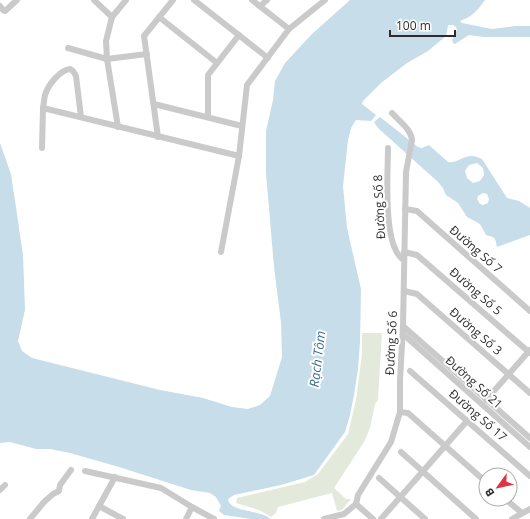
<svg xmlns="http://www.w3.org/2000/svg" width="530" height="519" viewBox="0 0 530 519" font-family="'Open Sans',sans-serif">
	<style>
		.green { fill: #e3eadb }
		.water { fill: #c7ddea; fill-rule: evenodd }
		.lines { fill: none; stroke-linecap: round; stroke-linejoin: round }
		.minor { stroke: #cacaca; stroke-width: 6 }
		.labels { text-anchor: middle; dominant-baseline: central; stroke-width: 4; stroke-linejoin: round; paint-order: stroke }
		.street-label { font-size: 12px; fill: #2d2d2d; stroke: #fff }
		.water-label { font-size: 13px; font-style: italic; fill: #3e6f8c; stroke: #fff }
	</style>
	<rect width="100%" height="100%" fill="#fff"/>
	<polygon class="green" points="362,333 382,333 378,400 375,404 370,428 364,442 334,488 346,499 351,499 342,510 337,511 332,493 278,507 276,513 271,517 259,510 236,503 237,498 305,482 318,474 348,434 356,400 362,354"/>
	<g class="water">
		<path d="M 350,0 L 485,0 C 478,10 472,17 460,21 L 462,23 L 492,29 L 515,26 L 530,26 L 530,37 L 484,37 L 469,35 L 455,44 L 453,43 L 452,40 L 457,30 L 456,27 L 453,25 L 448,25 L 446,36 L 428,51 L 407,63 L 381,83 L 363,101 L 362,104 L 376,115 L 371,121 L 356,120 L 351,128 L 348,140 L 343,186 L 347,228 L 361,289 L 360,342 L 358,369 L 354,395 L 350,415 L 345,432 L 314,475 L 281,485 L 234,495 L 228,499 C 230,513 259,509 271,519 L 251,519 L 224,515 L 219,511 L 221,506 L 216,497 L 210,493 L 191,490 L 119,467 L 70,453 L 50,449 L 36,449 L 10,442 L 0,443 L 0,143 L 11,174 L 23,255 L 25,310 L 18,341 L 22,351 L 32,358 L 160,390 L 203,398 L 232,407 L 248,409 L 260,405 L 270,396 L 282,357 L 281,322 L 274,267 L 266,173 L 266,131 L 273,100 L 275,81 L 285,63 L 312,34 Z"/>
		<path d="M 380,117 L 418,147 L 422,148 L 429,145 L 448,162 C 460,164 466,150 482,159 L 507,198 L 519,201 L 530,208 L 530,235 L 497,247 C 495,236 495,238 486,235 L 480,224 L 467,217 L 458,203 L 446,195 L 443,188 L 438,182 L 378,128 L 374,122 ZM 477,163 L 483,168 L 484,175 L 480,181 L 473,183 L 467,178 L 465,171 L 469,165 ZM 483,193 L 487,194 L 489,199 L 488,203 L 483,205 L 480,204 L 477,199 L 478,196 Z"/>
	</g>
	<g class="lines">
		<g class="minor">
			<polyline points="94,0 112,17"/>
			<polyline points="194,0 268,58"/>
			<polyline points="252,0 289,29"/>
			<polyline points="0,6 3,10 5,11 17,0"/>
			<polyline points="260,6 267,0"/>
			<polyline points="159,17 217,63"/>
			<polyline points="68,48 107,59 147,54"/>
			<polyline points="154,104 242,126"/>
			<path d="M 43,108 C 44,104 44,99 45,95 C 48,85 60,70 70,69 L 73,71 L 76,76 L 81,117"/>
			<polyline points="208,117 208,75 239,35"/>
			<polyline points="118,127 107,59 106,41 112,17 126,0"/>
			<polyline points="158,137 144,36 173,0"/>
			<polyline points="42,148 43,108 239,156"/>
			<path d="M 388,148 C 388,171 382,248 404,260"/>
			<polyline points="405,209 417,211 530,311"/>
			<polyline points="221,252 239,156 247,85 289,29 325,0"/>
			<polyline points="404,252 417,255 530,353"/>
			<polyline points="404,291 417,294 530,393"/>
			<polyline points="403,326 530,438"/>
			<polyline points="403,334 530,447"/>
			<polyline points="410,371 530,476"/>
			<polyline points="486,400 530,350"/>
			<polyline points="400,412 408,413 486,482"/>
			<polyline points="401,452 476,519"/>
			<polyline points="85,471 161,488 192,507 214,519"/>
			<polyline points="379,478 425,519"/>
			<polyline points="0,490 5,485"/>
			<polyline points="505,499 522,513"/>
			<path d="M 356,504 L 358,495 L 391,442 L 400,412 L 400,380 L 403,326 L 406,172 L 412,140 C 411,129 399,121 392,113"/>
			<polyline points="356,504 373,519"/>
			<polyline points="99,506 123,519"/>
			<polyline points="30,519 44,502 53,494 59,491 60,485 71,470"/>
			<polyline points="92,519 115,477"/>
			<polyline points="186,519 192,507"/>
			<polyline points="324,519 344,514 356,504"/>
			<polyline points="381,519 467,421"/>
			<polyline points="512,519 530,509"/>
		</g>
	</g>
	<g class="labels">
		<g class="street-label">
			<text transform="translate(379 207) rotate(-93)">Đường Số 8</text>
			<text transform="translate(476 249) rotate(41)">Đường Số 7</text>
			<text transform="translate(476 291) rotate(41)">Đường Số 5</text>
			<text transform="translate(476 331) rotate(41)">Đường Số 3</text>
			<text transform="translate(391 343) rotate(-87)">Đường Số 6</text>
			<text transform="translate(474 382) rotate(42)">Đường Số 21</text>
			<text transform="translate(478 415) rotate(41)">Đường Số 17</text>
		</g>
		<g class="water-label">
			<text transform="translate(317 359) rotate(-83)">Rạch Tôm</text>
		</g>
	</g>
	<g transform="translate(498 487) rotate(237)"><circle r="19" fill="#ffffff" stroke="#ababab"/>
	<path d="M0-3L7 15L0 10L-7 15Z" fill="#df3444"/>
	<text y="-6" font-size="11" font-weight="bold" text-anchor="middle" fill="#2d2d2d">B</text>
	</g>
	<path d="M390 30v6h65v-6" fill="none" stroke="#2d2d2d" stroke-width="2"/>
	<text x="396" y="30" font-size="12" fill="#2d2d2d" stroke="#ffffff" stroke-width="3" paint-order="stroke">100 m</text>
</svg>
